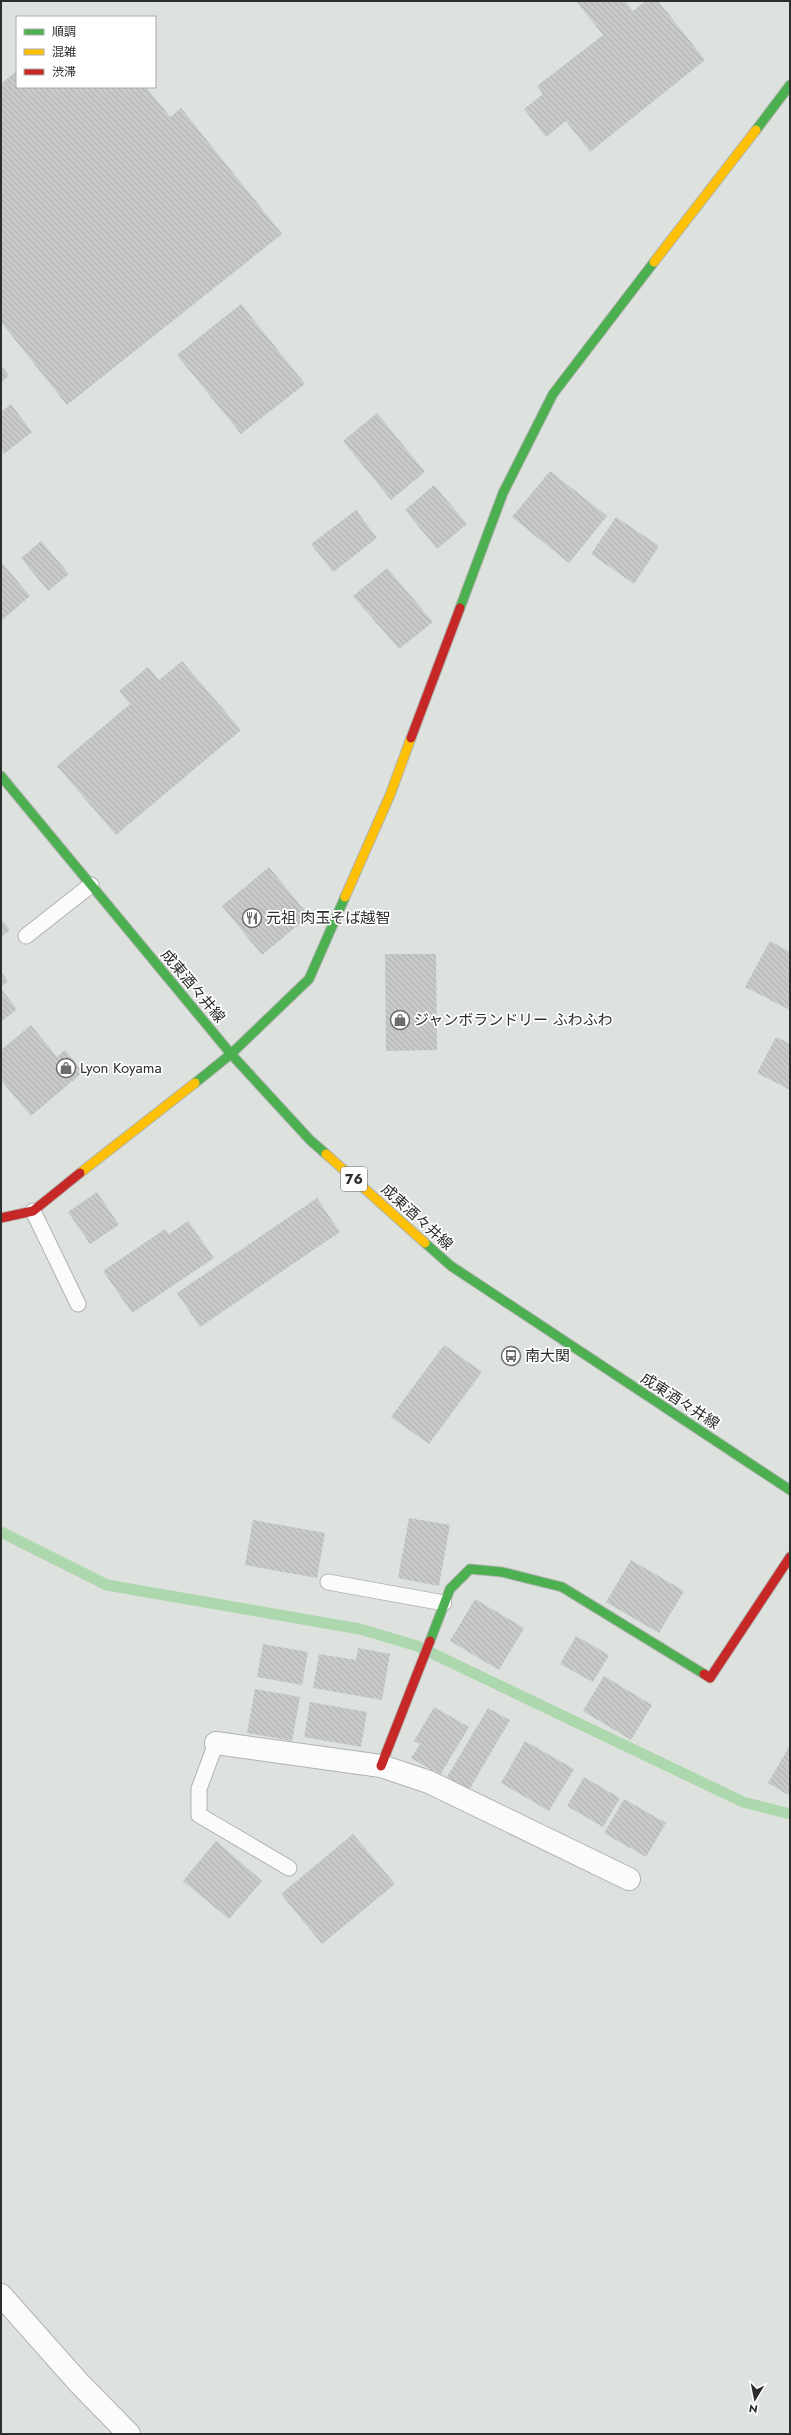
<svg xmlns="http://www.w3.org/2000/svg" width="791" height="2435" viewBox="0 0 791 2435" font-family="Jost,'Noto Sans JP',sans-serif">
	<style>
		.lines { fill: none; stroke-linecap: round; stroke-linejoin: round }
		.stream { stroke: #add7ac; stroke-width: 11 }
		.building { fill: url(#building-back-hatch) }
		.lane-casing { stroke: #b0b3b0; stroke-width: 17 }
		.street-casing { stroke: #b0b3b0; stroke-width: 24 }
		.fast-casing { stroke: #b0b3b0; stroke-width: 11 }
		.slow-casing { stroke: #b0b3b0; stroke-width: 11 }
		.jam-casing { stroke: #b0b3b0; stroke-width: 11 }
		.lane { stroke: #fafbfa; stroke-width: 15 }
		.street { stroke: #fafbfa; stroke-width: 22 }
		.fast { stroke: #4caf50; stroke-width: 9 }
		.slow { stroke: #ffc107; stroke-width: 9 }
		.jam { stroke: #c62828; stroke-width: 9 }
		.labels { text-anchor: middle; dominant-baseline: central; stroke-width: 3.5; stroke-linejoin: round; paint-order: stroke }
		.shield { fill: #fff; stroke: #6b6d6b; stroke-width: 1 }
		.shield-label { font-size: 14px; font-weight: bold; fill: #2b2e2b }
		.poi-label { font-size: 15px; fill: #2b2e2b; stroke: #fff; text-anchor: start }
		.street-label { font-size: 15px; fill: #2b2e2b; stroke: #fff }
	</style>
	<defs>
		<pattern id="building-back-hatch" width="6" height="6" patternUnits="userSpaceOnUse"><rect width="6" height="6" fill="#c7cac7"/><path d="M-1 5l2 2M0 0l6 6M5-1l2 2" fill="none" stroke="#abaeab"/></pattern>
	</defs>
	<rect width="100%" height="100%" fill="#dee2de"/>
	<g class="lines">
		<polyline class="stream" points="1,1532 107,1585 360,1629 417,1646 743,1802 790,1814"/>
	</g>
	<g class="building">
		<polygon points="576,1 625,1 633,11 645,1 658,1 705,60 590,152 566,121 546,137 524,109 543,94 537,86 603,35"/>
		<polygon points="17,71 17,87 146,87 170,117 181,108 282,234 67,405 1,322 1,84"/>
		<polygon points="241,304 305,384 241,434 177,355"/>
		<polygon points="1,365 9,376 1,382"/>
		<polygon points="11,404 32,432 4,454 1,450 1,412"/>
		<polygon points="377,413 425,472 391,500 343,441"/>
		<polygon points="550,471 607,516 569,563 512,517"/>
		<polygon points="434,485 467,524 437,549 405,510"/>
		<polygon points="356,510 377,538 333,572 311,544"/>
		<polygon points="616,517 659,546 634,584 591,554"/>
		<polygon points="41,541 69,574 48,591 21,558"/>
		<polygon points="3,564 30,596 1,621 1,565"/>
		<polygon points="387,568 433,622 399,649 353,596"/>
		<polygon points="182,661 241,730 116,835 57,766 130,704 119,691 148,667 159,680"/>
		<polygon points="269,867 309,916 262,955 222,906"/>
		<polygon points="1,919 10,930 1,937"/>
		<polygon points="770,941 790,952 790,1010 745,987"/>
		<polygon points="385,954 436,954 437,1050 386,1051"/>
		<polygon points="1,972 8,981 1,987"/>
		<polygon points="1,989 17,1009 1,1022"/>
		<polygon points="31,1025 57,1057 65,1050 83,1072 31,1116 1,1080 1,1050"/>
		<polygon points="776,1037 790,1044 790,1090 757,1073"/>
		<polygon points="97,1192 119,1225 90,1244 68,1212"/>
		<polygon points="317,1198 340,1232 200,1327 177,1293"/>
		<polygon points="188,1221 214,1258 132,1313 103,1271 165,1229 169,1234"/>
		<polygon points="444,1345 482,1372 429,1444 391,1417"/>
		<polygon points="409,1518 450,1525 439,1586 398,1578"/>
		<polygon points="253,1520 325,1533 317,1578 245,1565"/>
		<polygon points="631,1560 684,1591 659,1633 606,1602"/>
		<polygon points="475,1599 524,1628 499,1670 450,1641"/>
		<polygon points="576,1636 609,1655 593,1682 560,1664"/>
		<polygon points="263,1644 308,1652 302,1685 257,1677"/>
		<polygon points="358,1648 390,1654 382,1700 313,1688 319,1654 356,1660"/>
		<polygon points="604,1676 652,1705 631,1740 583,1711"/>
		<polygon points="255,1689 300,1697 292,1741 247,1733"/>
		<polygon points="310,1702 367,1712 361,1747 304,1737"/>
		<polygon points="434,1707 469,1727 440,1775 411,1758 420,1744 414,1741"/>
		<polygon points="488,1708 510,1720 469,1790 447,1777"/>
		<polygon points="525,1741 574,1769 549,1811 501,1783"/>
		<polygon points="790,1745 790,1796 768,1783"/>
		<polygon points="584,1777 620,1798 603,1827 567,1806"/>
		<polygon points="624,1799 666,1823 646,1857 604,1833"/>
		<polygon points="353,1834 395,1884 322,1944 281,1894"/>
		<polygon points="216,1841 262,1881 229,1919 183,1881"/>
	</g>
	<g class="lines">
		<defs>
			<g id="lane">
				<polyline points="26,936 91,885"/>
				<polyline points="33,1211 78,1304"/>
				<polyline points="328,1582 444,1603"/>
				<polyline points="216,1743 199,1789 199,1815 289,1868"/>
			</g>
			<g id="street">
				<polyline points="216,1743 381,1766 429,1782 629,1879"/>
				<polyline points="1,2295 79,2383 129,2434"/>
			</g>
			<g id="fast">
				<polyline points="756,130 790,85"/>
				<polyline points="460,608 503,493 553,394 654,262"/>
				<polyline points="1,776 231,1054 310,1140 326,1154"/>
				<polyline points="195,1083 231,1054 309,979 345,897"/>
				<polyline points="425,1243 451,1266 790,1490"/>
				<polyline points="430,1641 450,1589 470,1569 502,1572 562,1587 704,1674"/>
			</g>
			<g id="slow">
				<polyline points="654,262 756,130"/>
				<polyline points="345,897 390,795 411,738"/>
				<polyline points="326,1154 425,1243"/>
				<polyline points="80,1173 195,1083"/>
			</g>
			<g id="jam">
				<polyline points="411,738 460,608"/>
				<polyline points="1,1218 33,1211 80,1173"/>
				<polyline points="704,1674 710,1678 790,1557"/>
				<polyline points="381,1766 430,1641"/>
			</g>
		</defs>
		<use href="#lane" class="lane-casing"/>
		<use href="#street" class="street-casing"/>
		<use href="#fast" class="fast-casing"/>
		<use href="#slow" class="slow-casing"/>
		<use href="#jam" class="jam-casing"/>
		<use href="#lane" class="lane"/>
		<use href="#street" class="street"/>
		<use href="#fast" class="fast"/>
		<use href="#slow" class="slow"/>
		<use href="#jam" class="jam"/>
	</g>
	<defs>
		<symbol id="restaurant-ring" viewBox="-11 -11 22 22"><circle r="9.5" fill="#fff" stroke="#6a6d6a" stroke-width="1.5"/><path d="M-5-6h1v4h1v-4h1v4h1v-4h1v5L-1.5 .5V6h-2V.5L-5-1ZM5-6V6H3V1.5H1.5Q1.5-4 5-6Z" fill="#6a6d6a"/></symbol>
		<symbol id="shop-ring" viewBox="-11 -11 22 22"><circle r="9.5" fill="#fff" stroke="#6a6d6a" stroke-width="1.5"/><path d="M-5-2.5h2.3a2.7 3.5 0 0 1 5.4 0H5L5.5 6h-11ZM-1.5-2.5h3a1.5 2.3 0 0 0-3 0Z" fill="#6a6d6a"/></symbol>
		<symbol id="bus-ring" viewBox="-11 -11 22 22"><circle r="9.5" fill="#fff" stroke="#6a6d6a" stroke-width="1.5"/><path d="M-5-6H5V4H4V6H2V4H-2V6H-4V4H-5ZM-3.5-4V0h7V-4ZM-3.5 1.2v1.5H-2V1.2ZM2 1.2v1.5H3.5V1.2Z" fill="#6a6d6a"/></symbol>
	</defs>
	<g fill-rule="evenodd">
		<use href="#restaurant-ring" x="241" y="907" width="22" height="22"/>
		<use href="#shop-ring" x="389" y="1009" width="22" height="22"/>
		<use href="#shop-ring" x="55" y="1057" width="22" height="22"/>
		<use href="#bus-ring" x="500" y="1345" width="22" height="22"/>
	</g>
	<g class="labels">
		<rect class="shield" x="341" y="1167" width="26" height="24" rx="3"/>
		<g class="shield-label">
			<text x="354" y="1179">76</text>
		</g>
		<g class="poi-label">
			<text x="266" y="918">元祖 肉玉そば越智</text>
			<text x="414" y="1020">ジャンボランドリー ふわふわ</text>
			<text x="80" y="1068">Lyon Koyama</text>
			<text x="525" y="1356">南大関</text>
		</g>
		<g class="street-label">
			<text transform="translate(193 986) rotate(50)">成東酒々井線</text>
			<text transform="translate(417 1217) rotate(42)">成東酒々井線</text>
			<text transform="translate(680 1401) rotate(33)">成東酒々井線</text>
		</g>
	</g>
	<rect width="791" height="2435" fill="none" stroke="#2b2e2b" stroke-width="4"/>
	<rect x="16" y="16" width="140" height="72" fill="#ffffff" stroke="#aaabaa"/>
	<rect x="24" y="29" width="20" height="6" fill="#4caf50" stroke="#aaabaa"/>
	<text x="52" y="36" font-size="12" fill="#2b2e2b">順調</text>
	<rect x="24" y="49" width="20" height="6" fill="#ffc107" stroke="#aaabaa"/>
	<text x="52" y="56" font-size="12" fill="#2b2e2b">混雑</text>
	<rect x="24" y="69" width="20" height="6" fill="#c62828" stroke="#aaabaa"/>
	<text x="52" y="76" font-size="12" fill="#2b2e2b">渋滞</text>
	<g transform="translate(755 2399) rotate(190)" stroke="#ffffff" stroke-width="3" paint-order="stroke">
	<path d="M0-3L7 15L0 10L-7 15Z" fill="#2b2e2b"/>
	<text y="-6" font-size="11" font-weight="bold" text-anchor="middle" fill="#2b2e2b">N</text>
	</g>
</svg>
